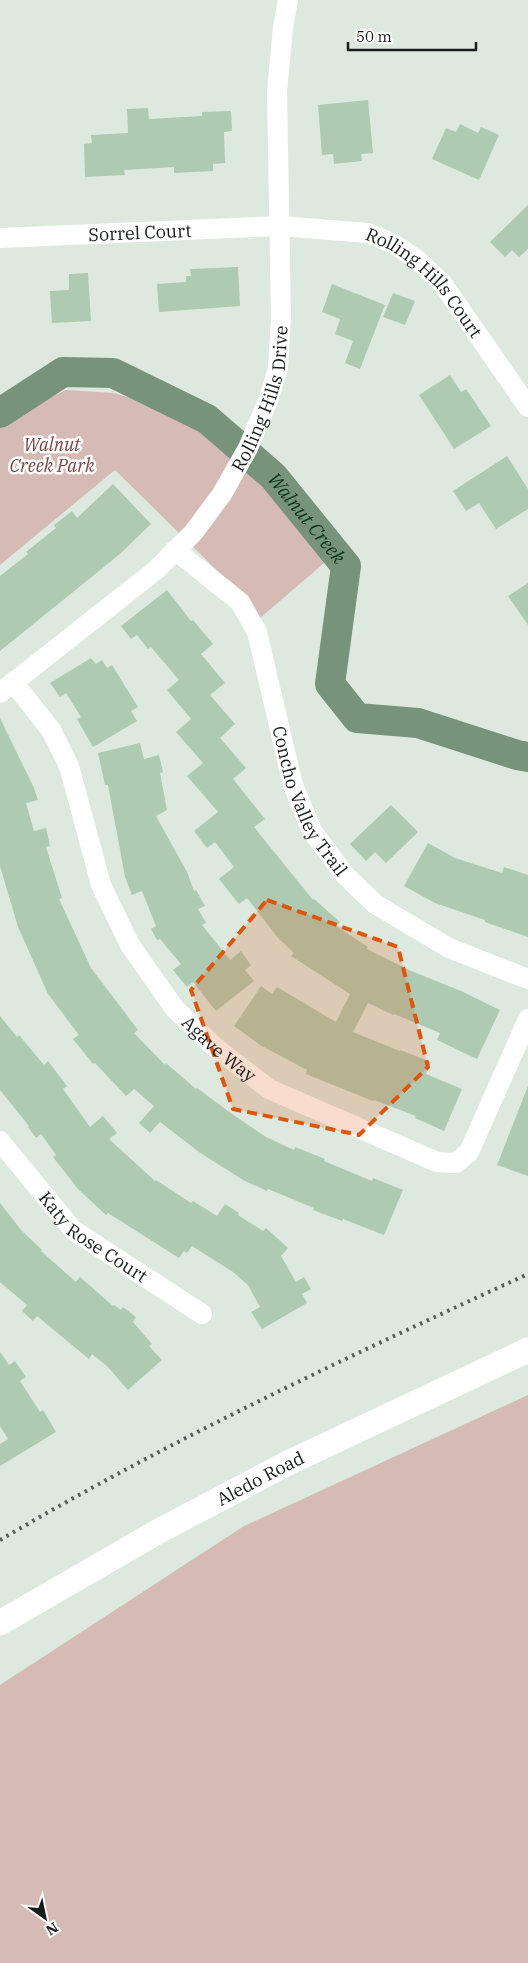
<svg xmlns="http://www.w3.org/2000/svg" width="528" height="1963" viewBox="0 0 528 1963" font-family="'IBM Plex Serif',serif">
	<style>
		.green { fill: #d5bab6 }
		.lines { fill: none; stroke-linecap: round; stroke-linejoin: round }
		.river { stroke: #78937c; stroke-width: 30 }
		.building { fill: #aecab2 }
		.minor { stroke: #fff; stroke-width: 20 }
		.tertiary { stroke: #fff; stroke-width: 25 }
		.rail { stroke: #565d57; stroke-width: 4; stroke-dasharray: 2.5 5; stroke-linecap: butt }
		.marked { fill: #de560d; fill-opacity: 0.2; stroke: #de560d; stroke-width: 4; stroke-dasharray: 10 6; stroke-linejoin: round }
		.labels { text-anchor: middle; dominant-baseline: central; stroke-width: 5; stroke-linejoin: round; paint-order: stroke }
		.street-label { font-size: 18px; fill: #181c19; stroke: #fff }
		.park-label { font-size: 18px; font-style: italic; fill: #7b453f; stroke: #fff }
		.water-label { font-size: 19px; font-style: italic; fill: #063615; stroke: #fff }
	</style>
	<rect width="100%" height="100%" fill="#dde9de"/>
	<g class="green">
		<polygon points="66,390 114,393 160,407 198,428 299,519 330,558 260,618 253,606 115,470 0,565 0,426 17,413"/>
		<polygon points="528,1395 528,1963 0,1963 0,1685 244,1526"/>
	</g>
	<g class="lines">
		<path class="river" id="s1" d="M 0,413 L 63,372 L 113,373 L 207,419 L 273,476 L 346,566 L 330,684 L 357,718 L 418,723 L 517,755 L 528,757"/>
	</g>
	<g class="building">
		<polygon points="368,100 373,153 361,154 362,161 334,164 333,154 322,155 318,105"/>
		<polygon points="148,108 149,119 202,116 202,112 231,111 232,131 224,132 225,163 213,164 213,171 174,173 174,167 124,170 125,175 85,177 84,144 92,143 91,135 128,133 127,109"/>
		<polygon points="460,124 478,133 481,127 499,135 479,180 432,159 446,128 456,132"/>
		<polygon points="528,205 528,249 519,257 512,250 505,257 490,242"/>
		<polygon points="238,267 240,306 159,312 157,284 186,282 186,276 191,276 190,269"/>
		<polygon points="88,273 91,321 52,323 50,291 69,290 69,274"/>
		<polygon points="332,284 385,305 360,369 345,363 353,341 335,334 340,319 322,312"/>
		<polygon points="393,293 415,301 405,325 383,317"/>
		<polygon points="450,375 461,392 466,389 491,426 454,449 419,395"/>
		<polygon points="507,456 528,489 528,509 496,529 479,503 466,511 453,491"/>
		<polygon points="113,484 151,524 120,554 0,651 0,576 28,554 26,552 56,528 54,525 72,511 77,518"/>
		<polygon points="528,583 528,625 508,596"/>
		<polygon points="167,590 191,621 193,620 213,644 201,654 225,683 210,695 235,724 220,738 246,768 233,779 265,819 254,827 313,900 314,899 340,922 336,926 368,947 367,949 411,971 461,991 500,1010 477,1059 437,1040 440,1033 394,1014 393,1015 368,1003 353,1032 400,1051 400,1050 431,1062 426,1074 462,1089 444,1131 415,1118 416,1116 374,1100 373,1101 306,1074 307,1070 260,1045 234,1026 261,986 272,994 277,987 336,1022 350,994 291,956 294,953 278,938 247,898 239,904 219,879 234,867 215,842 207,848 194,831 218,812 187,776 203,763 176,732 191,719 167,690 179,680 151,647 148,649 137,635 131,639 121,626"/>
		<polygon points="91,658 96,664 102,660 107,668 112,665 138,707 131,711 137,721 93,747 77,719 81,717 66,693 60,697 50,683"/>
		<polygon points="0,718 34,788 38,800 26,803 34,831 46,828 50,846 46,847 62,898 59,899 91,968 138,1030 134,1033 165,1065 166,1063 196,1089 197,1088 232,1114 266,1137 294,1150 295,1147 325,1159 324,1161 372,1181 373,1178 403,1190 384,1235 343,1219 342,1221 313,1210 314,1208 268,1189 267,1191 243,1180 199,1152 160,1122 150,1133 139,1123 154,1106 134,1089 126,1096 95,1063 93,1064 73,1039 79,1035 48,994 18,927 0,866"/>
		<polygon points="140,743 144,759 159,755 163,772 160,773 167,810 156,816 187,872 194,891 196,890 205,906 198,909 206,923 202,925 230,960 241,951 251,965 245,970 254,981 216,1011 193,982 187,987 173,970 181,964 160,939 157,940 151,929 156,926 142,891 132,895 125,877 108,785 105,785 98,753"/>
		<polygon points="391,805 418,832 386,863 375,852 366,861 350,844"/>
		<polygon points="428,843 455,858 502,873 504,867 528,875 528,937 485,922 485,920 435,903 404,886"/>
		<polygon points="0,1016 17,1037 19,1035 44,1065 48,1061 67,1086 63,1089 90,1127 103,1116 117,1133 109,1139 155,1181 156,1180 191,1203 193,1201 217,1216 225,1204 239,1213 238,1215 263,1231 266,1228 288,1248 281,1256 296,1282 304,1277 311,1289 302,1294 307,1303 262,1329 251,1312 260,1307 248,1285 233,1272 192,1246 187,1253 184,1251 179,1258 108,1213 106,1215 78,1189 53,1157 56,1155 41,1134 36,1138 28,1127 29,1126 0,1090"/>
		<polygon points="528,1086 528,1176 497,1165"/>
		<polygon points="0,1203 22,1231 42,1250 41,1251 76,1282 80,1277 113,1306 114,1305 121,1310 123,1307 136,1317 133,1322 152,1344 149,1346 162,1360 128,1390 107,1366 92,1354 89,1359 37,1316 33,1321 22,1311 27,1305 0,1282"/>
		<polygon points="0,1352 9,1365 15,1361 26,1377 20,1381 40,1412 43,1410 56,1432 0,1466 0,1444 8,1439 0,1426"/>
	</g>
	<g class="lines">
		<g class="minor">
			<path id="s2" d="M 0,238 L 280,226 L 368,233 L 394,244 L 416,259 L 442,283 L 528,407"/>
			<path id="s3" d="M 175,550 L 240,602 L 257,632 L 293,785 L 312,831 L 345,875 L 375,904 L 449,948 L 528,979"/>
			<path id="s4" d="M 13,682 L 51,730 L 69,766 L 101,885 L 130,945 L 175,1009 L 216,1048 L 269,1089 L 437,1162 L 456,1163 L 469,1152 L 528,1019"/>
			<path id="s5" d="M 0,693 L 156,570 L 193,533 L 222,494 L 248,448 L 269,398 L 278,368 L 281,318 L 277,92 L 283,27 L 288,0"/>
			<path id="s6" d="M 0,1141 L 73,1230 L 202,1314"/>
		</g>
		<path class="tertiary" id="s7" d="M 0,1623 L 159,1531 L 288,1463 L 528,1350"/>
		<path class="rail" d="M 0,1540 C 170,1440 349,1356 528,1274"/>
	</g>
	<path class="marked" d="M 267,900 L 398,947 L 428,1067 L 359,1135 L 233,1109 L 191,990 Z"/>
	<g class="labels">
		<g class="street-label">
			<text stroke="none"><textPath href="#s2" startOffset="140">Sorrel Court</textPath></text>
			<text stroke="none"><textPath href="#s2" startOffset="445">Rolling Hills Court</textPath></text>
			<text stroke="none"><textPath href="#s5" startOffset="404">Rolling Hills Drive</textPath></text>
			<text stroke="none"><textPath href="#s3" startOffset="296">Concho Valley Trail</textPath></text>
			<text stroke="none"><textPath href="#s4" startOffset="429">Agave Way</textPath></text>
			<text stroke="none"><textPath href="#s6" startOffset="135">Katy Rose Court</textPath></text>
			<text stroke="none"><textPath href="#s7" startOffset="298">Aledo Road</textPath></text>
		</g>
		<g class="park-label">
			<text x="52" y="444">Walnut<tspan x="52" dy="21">Creek Park</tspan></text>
		</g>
		<g class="water-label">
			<text stroke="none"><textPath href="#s1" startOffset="371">Walnut Creek</textPath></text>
		</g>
	</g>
	<g transform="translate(45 1918) rotate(147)" stroke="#ffffff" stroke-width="4" paint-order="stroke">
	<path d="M0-4L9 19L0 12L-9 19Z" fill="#181c19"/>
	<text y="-8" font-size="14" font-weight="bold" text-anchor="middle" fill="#181c19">N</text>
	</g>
	<path d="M348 42v8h128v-8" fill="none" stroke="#181c19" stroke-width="2.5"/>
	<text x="356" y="42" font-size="15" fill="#181c19" stroke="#ffffff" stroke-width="4" paint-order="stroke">50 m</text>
</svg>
